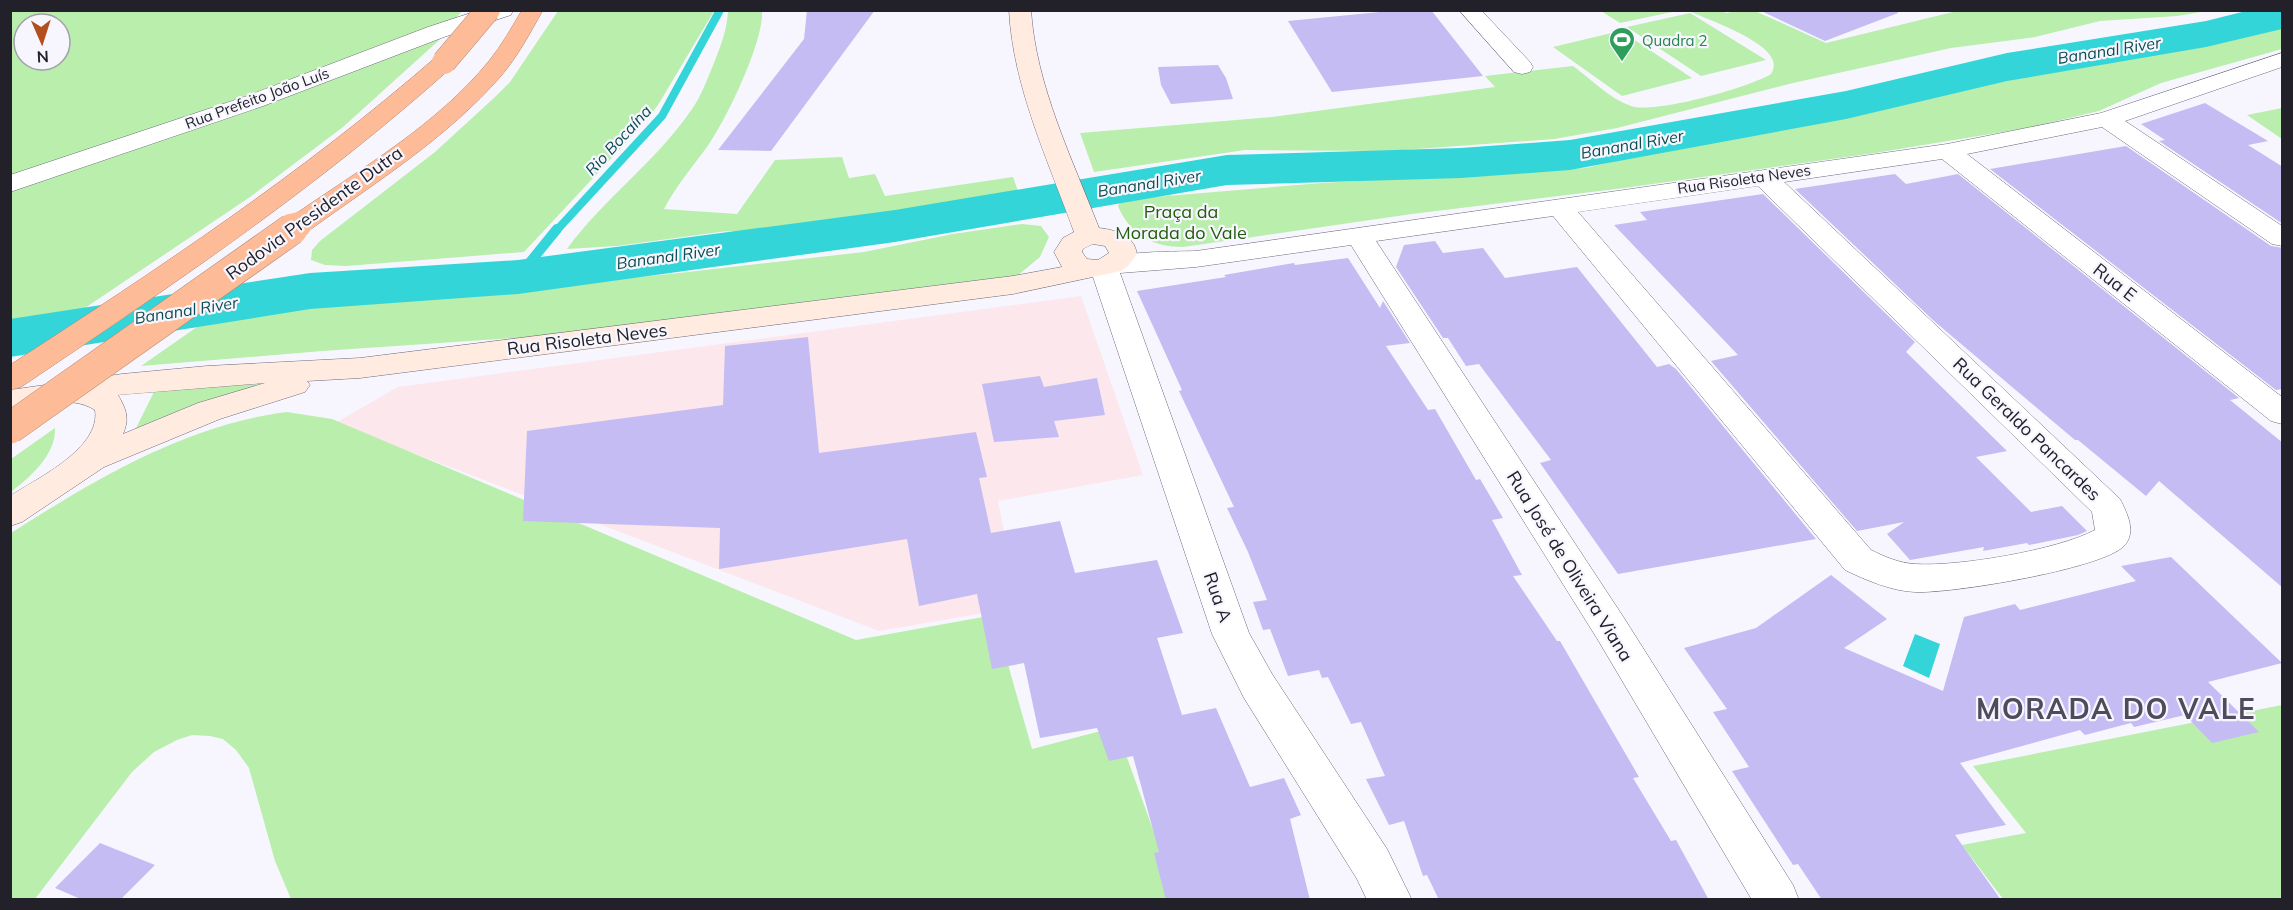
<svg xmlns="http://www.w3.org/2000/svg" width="2293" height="910" viewBox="0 0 2293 910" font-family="Mulish,sans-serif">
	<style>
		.industrial { fill: #fce7ec }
		.green { fill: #b9eeac; fill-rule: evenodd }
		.water { fill: #34d5d9 }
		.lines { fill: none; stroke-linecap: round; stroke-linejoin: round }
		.stream-far1 { stroke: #34d5d9; stroke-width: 8 }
		.stream { stroke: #34d5d9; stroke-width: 10 }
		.river { fill: #34d5d9; fill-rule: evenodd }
		.building { fill: #c4bcf2 }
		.street-casing { stroke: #6c697b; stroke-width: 1 }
		.secondary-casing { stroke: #6c697b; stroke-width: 1 }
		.highway-casing { stroke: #b18570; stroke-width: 1 }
		.street { fill: #fff; fill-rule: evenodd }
		.secondary { fill: #ffebe0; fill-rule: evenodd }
		.highway { fill: #febb97; fill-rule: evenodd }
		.highway-bridge-far1-casing { stroke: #b18570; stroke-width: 25; stroke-linecap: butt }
		.highway-bridge-casing { stroke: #b18570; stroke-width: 32; stroke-linecap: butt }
		.highway-bridge-far1 { stroke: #febb97; stroke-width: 24 }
		.highway-bridge { stroke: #febb97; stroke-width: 31 }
		.labels { text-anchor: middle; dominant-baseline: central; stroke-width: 4.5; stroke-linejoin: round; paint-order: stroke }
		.far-leisure-label { font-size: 15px; fill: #27864d; stroke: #f7f6fe; text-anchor: start }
		.far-street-label { font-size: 15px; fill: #222129; stroke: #f7f6fe }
		.far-water-label { font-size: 16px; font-style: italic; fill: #084d4f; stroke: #f7f6fe }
		.park-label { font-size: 18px; fill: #225d0d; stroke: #f7f6fe }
		.street-label { font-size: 18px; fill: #222129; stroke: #f7f6fe }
		.near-district-label { font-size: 28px; font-weight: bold; letter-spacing: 1.5px; fill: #4e4c5c; stroke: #f7f6fe }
	</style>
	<rect width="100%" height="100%" fill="#f7f6fe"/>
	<polygon class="industrial" points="1081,296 1143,475 998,501 1019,607 879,631 335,423 398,387"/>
	<g class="green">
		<polygon points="1669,10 1672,12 1620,23 1601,11"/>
		<path d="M 10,11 L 462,11 L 452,23 L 11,178 ZM 24,24 L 60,24 L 60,60 L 24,60 Z"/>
		<polygon points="558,11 714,11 658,105 636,132 524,252 346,266 325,265 311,260 312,250 320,241 435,152 495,97 510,82"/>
		<path d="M 728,11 L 762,11 C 764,41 727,118 709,144 C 694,165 676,186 664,209 L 737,214 L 775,160 L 842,157 L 849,178 L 875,174 L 885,196 L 1013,177 L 1018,191 L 1001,201 L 915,214 L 821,233 L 784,235 L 727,231 L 617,246 L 567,249 C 604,198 657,161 692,109 C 702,95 707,79 714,63 C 721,45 727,30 728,11 Z"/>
		<path d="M 1689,11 L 1719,11 L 1727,13 L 1735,11 L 1755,11 L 1826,43 L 1957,11 L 2207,11 L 2177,16 L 2100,21 L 2035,37 L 1951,48 L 1793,83 L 1617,128 L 1554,139 L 1389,151 L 1245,150 L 1094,172 L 1080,133 L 1272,117 L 1495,87 L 1485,76 L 1573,66 C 1591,79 1610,99 1631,106 C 1655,114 1748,88 1771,74 C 1773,70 1775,66 1773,61 C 1767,40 1709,20 1689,11 Z"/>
		<polygon points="1690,13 1766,60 1701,76 1627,27"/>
		<path d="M 2282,22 L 2282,49 L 2161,83 L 2099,111 L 2027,128 L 1875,153 L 1624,188 L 1412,214 L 1183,247 C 1153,247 1130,235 1118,206 L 1120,202 L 1130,199 L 1322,183 L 1586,168 L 1998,72 L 2093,57 L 2119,55 L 2221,36 Z"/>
		<polygon points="1620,31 1621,31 1692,78 1622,96 1553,47"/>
		<polygon points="447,33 343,127 250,197 76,314 11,327 10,187"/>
		<polygon points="2282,108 2282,139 2247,115"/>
		<polygon points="1022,224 1041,226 1049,237 1040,257 1017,276 573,334 322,351 141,366 217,313 388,296 521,289 679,273 864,252 953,234"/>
		<polygon points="259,384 133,434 155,390"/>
		<path d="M 287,412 L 332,419 L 856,640 L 994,615 L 1032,749 L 1116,727 L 1178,899 L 291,899 L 275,861 L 249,768 L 236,750 L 223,739 L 210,736 L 192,735 L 177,740 L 154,752 L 132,772 L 35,899 L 11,900 L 11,533 C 94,480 187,424 287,412 Z"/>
		<path d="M 55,428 C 56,455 30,477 11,492 L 11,459 Z"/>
		<polygon points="2282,705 2282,899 2003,899 1962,845 2026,833 1973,766"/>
	</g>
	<polygon class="water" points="1915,634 1940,644 1929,678 1903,666"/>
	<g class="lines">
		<polyline class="stream-far1" points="556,231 662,116 720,10"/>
		<polyline class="stream" points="518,277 557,229"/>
		<polygon class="river" points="2250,10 2282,10 2282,29 2206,47 2007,81 1846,119 1570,170 1461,178 1227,185 895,242 518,294 310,309 10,357 10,319 310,273 518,260 895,210 1227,155 1461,148 1570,140 1846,91 2007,53 2206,21"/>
	</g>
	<g class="building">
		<polygon points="807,10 875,10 771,151 718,150 804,39"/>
		<polygon points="1400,10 1431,10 1483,76 1332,92 1288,21"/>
		<polygon points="1759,10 1898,10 1898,13 1825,41"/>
		<polygon points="1218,65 1226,78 1233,99 1171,104 1161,85 1158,67"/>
		<polygon points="2205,103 2268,141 2248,145 2283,167 2283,224 2159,141 2165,140 2141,124"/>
		<polygon points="2126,146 2271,246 2283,248 2283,389 2276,390 1990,169"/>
		<polygon points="1895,174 1906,184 1958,174 2239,398 2230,400 2283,443 2283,588 2159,481 2146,496 2078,440 2075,440 1934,321 1795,189"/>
		<polygon points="1763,194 1915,342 1906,352 2007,451 1976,457 2031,512 2062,506 2087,531 2078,535 2029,545 2027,543 1983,551 1984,547 1910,560 1887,534 1904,522 1857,531 1711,361 1738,355 1614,225 1647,220 1640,212"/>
		<polygon points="1435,241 1443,253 1483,248 1505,278 1577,267 1657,367 1669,364 1676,369 1816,539 1618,574 1540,463 1551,460 1479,364 1466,366 1448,338 1443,338 1396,267 1404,245"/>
		<polygon points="1348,258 1380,308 1383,301 1410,343 1386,346 1428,410 1435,409 1476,480 1480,479 1503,518 1492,520 1522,575 1513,576 1557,641 1560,641 1639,777 1633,778 1671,841 1676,840 1709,900 1439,900 1427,875 1423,876 1404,821 1389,825 1366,779 1385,776 1361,722 1351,724 1328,677 1322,678 1319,670 1288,676 1270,629 1263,630 1253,602 1267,600 1248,552 1227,508 1234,507 1179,391 1182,390 1137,291 1226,277 1224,275 1294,263 1295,265"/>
		<polygon points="808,337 819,453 976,432 987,477 979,478 991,533 1060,521 1075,573 1157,560 1183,633 1157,638 1182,715 1216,708 1250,787 1284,778 1301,815 1290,819 1310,900 1166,900 1154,853 1159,852 1133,756 1109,761 1097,728 1040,738 1024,663 992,669 977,594 919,606 907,539 719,569 720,528 523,521 527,431 723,405 725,346"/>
		<polygon points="1040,376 1044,387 1097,378 1105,415 1054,421 1059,437 994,442 982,384"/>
		<polygon points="2171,557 2282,663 2208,682 2259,732 2212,743 2185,715 2134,727 2131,723 2085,735 2080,730 1960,763 2006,825 1955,835 2001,900 1822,900 1798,864 1793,865 1732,771 1749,767 1713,712 1727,709 1684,648 1756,628 1831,575 1887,619 1844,648 1943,691 1964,617 2015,604 2020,610 2136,581 2121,566"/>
		<polygon points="100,843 155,865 120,900 83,900 55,888"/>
	</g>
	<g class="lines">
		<defs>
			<g id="street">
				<polygon points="480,10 513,10 511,15 444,37 263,106 10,192 10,175 247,96 428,27"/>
				<polygon points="1459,10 1481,10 1530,62 1533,67 1530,72 1522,74 1514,72"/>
				<path d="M 2282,53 L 2282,67 L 2125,121 L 2282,226 L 2282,246 L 2272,244 L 2102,127 L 1967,154 L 2282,397 L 2282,424 L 2271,421 L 1942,159 L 1784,182 L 2120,499 C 2127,513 2137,532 2124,546 C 2102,569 1949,594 1915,592 C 1891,591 1866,580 1845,570 L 1553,216 L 1376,241 L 1624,618 L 1793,885 L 1799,900 L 1752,900 L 1598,640 L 1351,245 L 1196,267 L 1120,273 L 1249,633 L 1272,674 L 1387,849 L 1412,900 L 1367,900 L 1357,879 L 1244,698 L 1212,634 L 1090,268 C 1102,250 1173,252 1196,251 L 1947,144 L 2101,113 ZM 1758,186 L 2092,512 L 2095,530 C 2058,550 1957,567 1915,564 C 1899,563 1885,557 1871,550 L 1578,212 Z"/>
			</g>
			<path id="secondary" d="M 1009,10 L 1031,10 C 1036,86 1072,158 1099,228 C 1116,230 1134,235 1137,254 L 1128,266 L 1121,271 L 1013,294 L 360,378 L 307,381 L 310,385 L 305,392 L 220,419 L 104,467 L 22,522 L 10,526 L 10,496 C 38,478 101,448 95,410 C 70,394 37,406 10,412 L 10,390 L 122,374 L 207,366 L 360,358 L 1013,276 L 1062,267 L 1054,252 L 1063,238 L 1074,232 C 1048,160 1013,87 1009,10 ZM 1093,244 L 1105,246 L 1109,253 L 1098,260 L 1087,259 L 1082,252 L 1083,249 ZM 265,383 L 198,403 L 123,434 C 130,418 126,409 118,395 Z"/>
			<g id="highway">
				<path d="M 522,10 L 543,10 C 530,33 518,56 501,76 C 447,138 376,182 311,229 L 301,231 L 291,229 L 288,223 L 291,217 C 359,170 437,125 489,61 C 502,45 512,27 522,10 Z"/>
				<path d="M 444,55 L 452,57 L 455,62 L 452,67 C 318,187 170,287 21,387 L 10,390 L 10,365 C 158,269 303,173 436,57 Z"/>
			</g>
		</defs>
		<use href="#street" class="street-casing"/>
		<use href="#secondary" class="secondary-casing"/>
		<use href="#highway" class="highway-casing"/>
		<use href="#street" class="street"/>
		<use href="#secondary" class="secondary"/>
		<use href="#highway" class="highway"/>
		<defs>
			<g id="highway-bridge-far1">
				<polyline points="444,62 488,10"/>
				<polyline points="290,231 301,223"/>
			</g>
			<polyline id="highway-bridge" points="10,428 292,229"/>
		</defs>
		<use href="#highway-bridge-far1" class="highway-bridge-far1-casing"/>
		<use href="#highway-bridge" class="highway-bridge-casing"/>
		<use href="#highway-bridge-far1" class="highway-bridge-far1"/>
		<use href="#highway-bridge" class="highway-bridge"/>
	</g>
	<defs>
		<symbol id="stadium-pin" viewBox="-11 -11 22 30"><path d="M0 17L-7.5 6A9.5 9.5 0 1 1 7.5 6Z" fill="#2e9e5b" stroke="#f7f6fe"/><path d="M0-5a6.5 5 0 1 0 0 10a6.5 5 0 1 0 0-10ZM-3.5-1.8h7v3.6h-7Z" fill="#fff"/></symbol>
	</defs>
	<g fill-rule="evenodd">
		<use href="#stadium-pin" x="1607" y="25" width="30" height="40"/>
	</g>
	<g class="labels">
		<g class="far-leisure-label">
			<text x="1642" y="40">Quadra 2</text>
		</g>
		<g class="far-street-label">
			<text transform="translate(257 98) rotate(-20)">Rua Prefeito João Luís</text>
			<text transform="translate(1744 179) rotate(-8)">Rua Risoleta Neves</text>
		</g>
		<g class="far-water-label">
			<text transform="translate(2109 50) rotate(-9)">Bananal River</text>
			<text transform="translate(618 140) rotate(-47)">Rio Bocaína</text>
			<text transform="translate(1632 144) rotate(-10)">Bananal River</text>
			<text transform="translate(1149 183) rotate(-9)">Bananal River</text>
			<text transform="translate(668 256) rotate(-8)">Bananal River</text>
			<text transform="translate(186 310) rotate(-9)">Bananal River</text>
		</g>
		<g class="park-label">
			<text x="1181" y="211">Praça da<tspan x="1181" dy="21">Morada do Vale</tspan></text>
		</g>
		<g class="street-label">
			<text transform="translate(314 213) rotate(-36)">Rodovia Presidente Dutra</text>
			<text transform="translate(2115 282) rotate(38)">Rua E</text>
			<text transform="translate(587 339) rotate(-7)">Rua Risoleta Neves</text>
			<text transform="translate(2027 429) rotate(44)">Rua Geraldo Pancardes</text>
			<text transform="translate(1570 566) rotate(58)">Rua José de Oliveira Viana</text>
			<text transform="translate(1218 597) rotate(71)">Rua A</text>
		</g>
		<g class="near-district-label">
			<text x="2116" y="708">MORADA DO VALE</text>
		</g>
	</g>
	<rect width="2293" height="910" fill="none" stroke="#222129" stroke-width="24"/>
	<g transform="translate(42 42) rotate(177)"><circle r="28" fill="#f7f6fe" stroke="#a2a1a9" stroke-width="1.5"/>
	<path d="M0-4.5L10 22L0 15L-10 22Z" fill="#b34f1e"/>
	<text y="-9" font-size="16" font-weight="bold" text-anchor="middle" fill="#222129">N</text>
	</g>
</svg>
